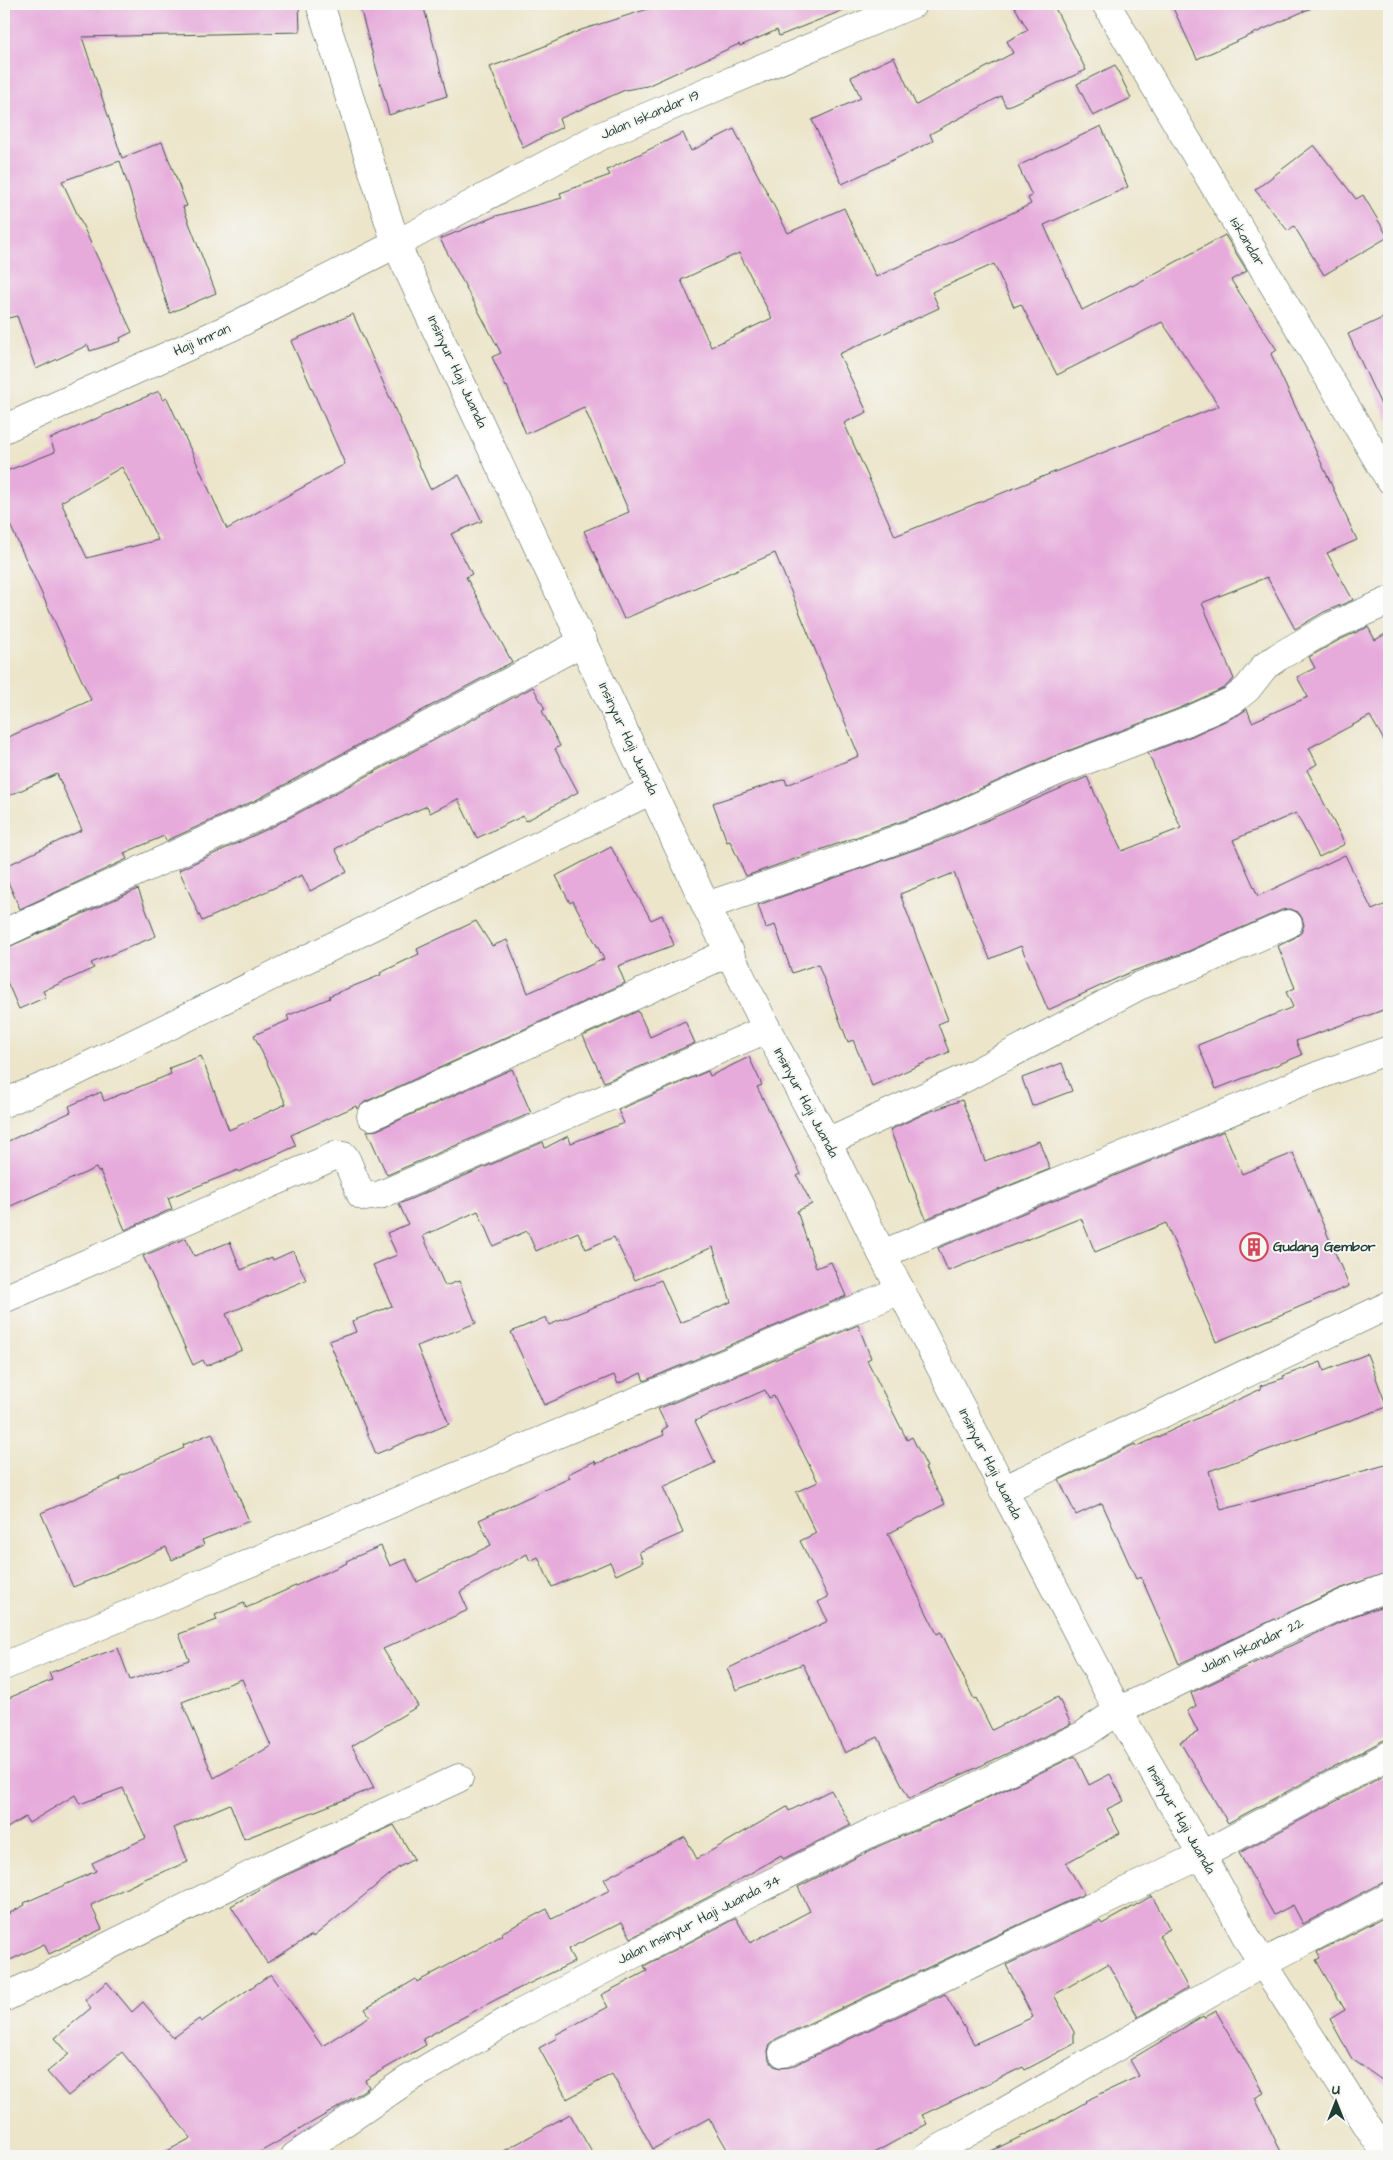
<svg xmlns="http://www.w3.org/2000/svg" width="1393" height="2160" viewBox="0 0 1393 2160" font-family="'Architects Daughter',sans-serif">
	<style>
		.building { fill: #e6aadb; fill-rule: evenodd }
		.lines { fill: none; stroke-linecap: round; stroke-linejoin: round }
		.minor-casing { stroke: #3e564a; stroke-width: 29 }
		.tertiary-casing { stroke: #3e564a; stroke-width: 29 }
		.minor { stroke: #fff; stroke-width: 28 }
		.tertiary { stroke: #fff; stroke-width: 28 }
		.labels { text-anchor: middle; dominant-baseline: central; stroke-width: 4; stroke-linejoin: round; paint-order: stroke }
		.street-label { font-size: 14px; fill: #1f3d34; stroke: #f6f6f2 }
		.poi-label { font-size: 14px; font-weight: bold; fill: #1f3d34; stroke: #f6f6f2; text-anchor: start }
	</style>
	<rect width="100%" height="100%" fill="#f6f6f2"/>
	<filter id="ink" filterUnits="userSpaceOnUse"><feTurbulence type="fractalNoise" baseFrequency=".02" numOctaves="2"/><feDisplacementMap in="SourceGraphic" scale="10" xChannelSelector="R" yChannelSelector="G"/><feConvolveMatrix kernelMatrix="1 2 1 2 8 2 1 2 1" color-interpolation-filters="sRGB"/></filter>
	<filter id="wash" filterUnits="userSpaceOnUse"><feTurbulence type="fractalNoise" baseFrequency=".0096" numOctaves="4" result="noise"/><feDisplacementMap in="SourceGraphic" scale="20" xChannelSelector="R" yChannelSelector="G"/><feGaussianBlur stdDeviation="1.12" result="paint"/><feColorMatrix in="noise" values="0 0 0 0 0 0 0 0 0 0 0 0 0 0 0 0 0 1.4 0 .05"/><feComposite in="paint" operator="in"/></filter>
	<g filter="url(#wash)">
		<rect width="100%" height="100%" fill="#ece5ca"/>
		<g id="blocks">
			<g class="building">
				<polygon points="4,4 299,4 300,32 82,37 122,158 162,142 187,206 183,207 216,293 170,313 120,161 62,181 132,332 120,338 121,341 90,351 88,345 36,369 17,316 4,319"/>
				<polygon points="359,4 423,4 447,96 389,115"/>
				<polygon points="664,4 855,4 856,5 779,36 777,30 740,46 739,44 647,86 625,90 559,119 562,127 523,148 490,67 531,52 581,30"/>
				<polygon points="1013,4 1053,4 1086,70 1006,107 1001,96 930,134 933,141 842,184 812,120 861,98 851,77 894,57 916,105 1013,53 1007,41 1028,30"/>
				<polygon points="1171,4 1320,4 1197,59"/>
				<polygon points="1115,65 1131,98 1093,116 1077,84"/>
				<path d="M 1101,126 L 1128,187 L 1044,225 L 1082,310 L 1131,285 L 1132,286 L 1225,235 L 1247,271 L 1231,280 L 1277,350 L 1271,354 L 1357,540 L 1327,553 L 1353,600 L 1324,612 L 1295,629 L 1267,577 L 1202,603 L 1234,679 L 1224,688 L 1180,708 L 1052,757 L 928,812 L 746,876 L 730,841 L 727,842 L 713,803 L 785,779 L 787,785 L 859,756 L 775,553 L 624,619 L 584,531 L 629,512 L 584,407 L 526,434 L 507,386 L 506,387 L 492,357 L 501,353 L 440,239 L 496,216 L 562,198 L 560,193 L 610,175 L 607,170 L 683,133 L 691,151 L 734,129 L 788,233 L 844,208 L 876,277 L 1031,204 L 1028,198 L 1032,196 L 1018,166 ZM 739,253 L 772,318 L 711,347 L 681,280 ZM 994,264 L 1014,307 L 1021,304 L 1057,375 L 1162,322 L 1219,406 L 895,536 L 844,423 L 867,412 L 839,354 L 939,308 L 932,292 Z"/>
				<polygon points="1314,145 1356,199 1363,195 1388,237 1324,275 1294,226 1288,231 1255,190"/>
				<path d="M 353,314 L 430,489 L 459,475 L 482,521 L 451,534 L 472,574 L 466,577 L 512,662 L 258,799 L 166,841 L 164,836 L 124,853 L 127,859 L 20,909 L 4,873 L 4,867 L 82,830 L 57,774 L 4,798 L 4,739 L 91,700 L 4,512 L 4,472 L 55,452 L 50,439 L 159,391 L 163,400 L 167,398 L 227,529 L 345,464 L 291,341 ZM 122,467 L 158,540 L 87,558 L 61,502 Z"/>
				<polygon points="1389,315 1389,422 1348,334"/>
				<polygon points="1368,627 1375,640 1389,632 1389,749 1370,716 1309,748 1317,764 1307,770 1345,844 1319,857 1296,813 1233,840 1258,896 1345,855 1372,910 1389,903 1389,1008 1296,1041 1302,1055 1216,1089 1198,1045 1293,1007 1286,992 1295,988 1278,946 1294,938 1301,933 1304,925 1302,918 1298,912 1290,909 1282,910 1189,951 1133,971 1048,1010 1021,946 990,959 954,873 900,894 948,1020 938,1024 949,1052 872,1086 853,1040 848,1042 818,964 792,973 775,925 766,928 758,905 939,841 1087,777 1122,851 1181,828 1148,753 1192,736 1238,715 1247,709 1252,722 1308,697 1297,677 1315,668 1309,657 1339,640"/>
				<polygon points="533,687 545,709 542,711 560,746 555,749 578,792 526,821 523,816 477,838 458,799 430,813 427,806 359,836 335,849 347,872 310,891 302,875 202,921 179,870 272,827"/>
				<polygon points="611,847 651,920 662,915 674,945 618,966 625,983 365,1102 357,1109 356,1106 291,1135 296,1146 239,1172 238,1170 168,1198 172,1209 125,1230 100,1171 98,1172 96,1168 4,1209 4,1143 71,1112 69,1106 101,1092 104,1101 171,1074 169,1068 201,1056 229,1130 286,1104 254,1035 289,1020 287,1016 330,998 329,996 381,975 380,973 419,954 417,949 476,921 492,946 507,940 528,993 604,959 573,901 570,903 556,876"/>
				<polygon points="138,889 156,936 91,963 94,968 43,991 46,997 19,1009 4,975 4,949"/>
				<polygon points="638,1011 650,1037 685,1021 695,1043 604,1082 583,1036"/>
				<polygon points="749,1057 762,1085 757,1087 801,1174 797,1176 812,1204 797,1211 816,1268 831,1262 846,1296 644,1381 641,1373 618,1384 614,1375 544,1405 511,1332 546,1317 549,1325 661,1280 680,1323 731,1302 713,1247 635,1280 614,1237 586,1249 578,1232 536,1251 527,1231 493,1246 478,1211 423,1236 445,1286 459,1281 476,1323 417,1346 449,1424 376,1454 329,1341 356,1332 352,1321 392,1306 373,1265 397,1255 387,1233 408,1224 399,1204 543,1142 545,1148 568,1136 571,1143 624,1123 618,1110 708,1071 710,1076"/>
				<polygon points="1062,1063 1072,1091 1032,1106 1022,1078"/>
				<polygon points="512,1069 531,1113 387,1175 367,1131 377,1130"/>
				<polygon points="962,1100 985,1161 1039,1141 1050,1169 926,1219 890,1130 926,1113"/>
				<polygon points="1224,1131 1242,1174 1293,1153 1349,1286 1216,1342 1166,1223 1095,1252 1081,1218 948,1271 938,1248"/>
				<polygon points="186,1238 194,1256 230,1242 241,1270 272,1257 273,1260 293,1251 306,1280 226,1314 242,1350 206,1366 203,1360 193,1365 143,1256"/>
				<path d="M 858,1325 L 871,1358 L 867,1360 L 907,1440 L 912,1437 L 927,1467 L 925,1468 L 945,1504 L 888,1534 L 937,1634 L 941,1632 L 974,1699 L 976,1698 L 992,1730 L 1058,1697 L 1071,1724 L 909,1799 L 878,1737 L 845,1753 L 803,1664 L 736,1690 L 727,1669 L 828,1621 L 818,1602 L 828,1597 L 800,1541 L 816,1533 L 796,1492 L 818,1482 L 774,1396 L 769,1398 L 765,1390 L 695,1421 L 715,1463 L 663,1487 L 683,1533 L 639,1552 L 643,1562 L 616,1575 L 610,1562 L 552,1587 L 538,1557 L 530,1561 L 527,1554 L 460,1592 L 468,1610 L 383,1649 L 418,1706 L 352,1746 L 374,1788 L 244,1839 L 230,1804 L 174,1828 L 188,1862 L 147,1878 L 91,1905 L 102,1929 L 49,1954 L 44,1944 L 4,1963 L 4,1916 L 25,1905 L 24,1903 L 96,1871 L 92,1863 L 146,1838 L 123,1788 L 80,1804 L 75,1795 L 29,1823 L 25,1817 L 4,1830 L 4,1700 L 52,1680 L 49,1673 L 118,1648 L 130,1680 L 189,1660 L 179,1634 L 217,1620 L 215,1615 L 244,1603 L 246,1608 L 347,1563 L 346,1561 L 381,1546 L 390,1566 L 406,1559 L 417,1582 L 491,1545 L 479,1520 L 570,1478 L 568,1474 L 595,1461 L 596,1464 L 664,1435 L 662,1430 L 667,1427 L 658,1409 ZM 242,1679 L 271,1746 L 214,1778 L 182,1702 Z"/>
				<polygon points="1367,1354 1387,1407 1209,1471 1221,1510 1389,1464 1389,1572 1339,1589 1179,1664 1141,1577 1136,1579 1102,1503 1076,1515 1059,1480 1135,1444 1136,1447 1261,1389 1260,1386 1284,1378 1283,1376 1321,1362 1324,1371"/>
				<polygon points="212,1433 249,1521 202,1540 204,1545 172,1560 166,1547 122,1567 73,1587 41,1513 120,1479 119,1477 184,1448 183,1445"/>
				<polygon points="1389,1604 1389,1739 1382,1741 1228,1823 1180,1742 1198,1732 1187,1711 1196,1706 1191,1693 1351,1617"/>
				<polygon points="1075,1756 1089,1785 1110,1774 1124,1801 1107,1809 1120,1833 1066,1863 1084,1894 776,2039 770,2044 768,2051 769,2060 774,2066 781,2068 790,2067 945,1994 974,2044 1033,2017 1006,1965 1100,1921 1102,1924 1152,1896 1170,1929 1159,1935 1188,1988 1138,2017 1108,1964 1054,1995 1074,2032 1074,2044 1025,2070 1023,2067 922,2115 927,2124 868,2156 731,2156 709,2118 653,2149 612,2074 567,2099 539,2048 557,2038 555,2035 608,2007 601,1995 647,1971 644,1966 736,1918 750,1943 810,1911 798,1887 881,1845 956,1813"/>
				<polygon points="1389,1773 1389,1881 1382,1883 1303,1924 1293,1905 1274,1915 1239,1853"/>
				<polygon points="831,1790 851,1825 783,1859 781,1855 724,1889 631,1938 622,1922 568,1949 574,1962 497,1999 423,2039 426,2045 365,2080 369,2087 339,2107 253,2156 158,2156 191,2138 122,2052 68,2096 47,2072 69,2054 55,2038 91,2008 85,2000 107,1982 132,2012 143,2002 173,2038 199,2019 201,2022 271,1974 322,2046 370,2016 365,2009 416,1979 417,1982 482,1947 502,1935 501,1933 547,1909 552,1919 610,1890 604,1879 685,1837 697,1859 787,1807 789,1811"/>
				<polygon points="394,1825 414,1859 399,1867 313,1937 312,1935 267,1963 231,1906 278,1879"/>
				<polygon points="1389,1915 1389,2085 1352,2059 1330,2019 1345,2010 1316,1960 1320,1958 1317,1952"/>
				<polygon points="1216,2011 1264,2093 1255,2098 1283,2156 981,2156 1053,2121 1086,2102 1085,2101 1139,2076 1130,2060 1203,2016 1204,2018"/>
				<polygon points="570,2114 594,2156 495,2156"/>
			</g>
		</g>
	</g>
	<g filter="url(#ink)">
		<use href="#blocks" fill-opacity="0" stroke="#3e564a" stroke-width="1"/>
		<g class="lines">
			<defs>
				<g id="minor">
					<polyline points="1106,4 1389,479"/>
					<polyline points="396,244 601,136 913,4"/>
					<polyline points="706,906 824,866 934,826 1058,771 1186,722 1232,701 1247,689 1265,666 1278,657 1332,626 1389,601"/>
					<polyline points="4,933 265,813 583,642"/>
					<polyline points="4,1103 57,1081 652,790"/>
					<polyline points="371,1116 730,952"/>
					<polyline points="827,1142 967,1077 1139,986 1195,965 1288,924"/>
					<polyline points="882,1254 1317,1076 1389,1050"/>
					<polyline points="4,1299 337,1155 344,1156 347,1161 361,1195 366,1197 380,1195 767,1029"/>
					<polyline points="1003,1490 1389,1305"/>
					<polyline points="4,1666 901,1290"/>
					<polyline points="4,1998 271,1865 459,1778"/>
					<polyline points="783,2053 1202,1855 1389,1755"/>
					<polyline points="295,2156 407,2080 519,2014 739,1899 874,1831 950,1799 1083,1735 1118,1711 1288,1629 1345,1603 1389,1587"/>
					<polyline points="927,2156 1263,1963 1389,1897"/>
				</g>
				<g id="tertiary">
					<polyline points="320,4 396,244 706,906 767,1029 827,1142 882,1254 1118,1711 1202,1855 1248,1940 1387,2156"/>
					<polyline points="4,429 236,325 396,244"/>
				</g>
			</defs>
			<use href="#minor" class="minor-casing"/>
			<use href="#tertiary" class="tertiary-casing"/>
			<use href="#minor" class="minor"/>
			<use href="#tertiary" class="tertiary"/>
		</g>
	</g>
	<defs>
		<symbol id="building-ring" viewBox="-11 -11 22 22"><circle r="9.5" fill="#f6f6f2" stroke="#d1495b" stroke-width="1.5"/><path d="M-4-6H4V6H1V3H-1V6H-4ZM-2.5-4.3h1.7v1.8h-1.7ZM.8-4.3h1.7v1.8H.8ZM-2.5-1h1.7V.8h-1.7ZM.8-1h1.7V.8H.8Z" fill="#d1495b"/></symbol>
	</defs>
	<g fill-rule="evenodd">
		<use href="#building-ring" x="1238" y="1231" width="32" height="32"/>
	</g>
	<g class="labels">
		<g class="street-label">
			<text transform="translate(650 115) rotate(-23)">Jalan Iskandar 19</text>
			<text transform="translate(1247 242) rotate(59)">Iskandar</text>
			<text transform="translate(202 340) rotate(-24)">Haji Imran</text>
			<text transform="translate(457 372) rotate(65)">Insinyur Haji Juanda</text>
			<text transform="translate(628 739) rotate(65)">Insinyur Haji Juanda</text>
			<text transform="translate(806 1103) rotate(62)">Insinyur Haji Juanda</text>
			<text transform="translate(990 1464) rotate(63)">Insinyur Haji Juanda</text>
			<text transform="translate(1252 1646) rotate(-25)">Jalan Iskandar 22</text>
			<text transform="translate(1181 1820) rotate(60)">Insinyur Haji Juanda</text>
			<text transform="translate(699 1920) rotate(-27)">Jalan Insinyur Haji Juanda 34</text>
		</g>
		<g class="poi-label">
			<text x="1273" y="1247">Gudang Gembor</text>
		</g>
	</g>
	<rect width="1393" height="2160" fill="none" stroke="#f6f6f2" stroke-width="20"/>
	<g transform="translate(1336 2102)" stroke="#f6f6f2" stroke-width="4" paint-order="stroke">
	<path d="M0-4L9 19L0 12L-9 19Z" fill="#1f3d34"/>
	<text y="-8" font-size="14" font-weight="bold" text-anchor="middle" fill="#1f3d34">U</text>
	</g>
</svg>
